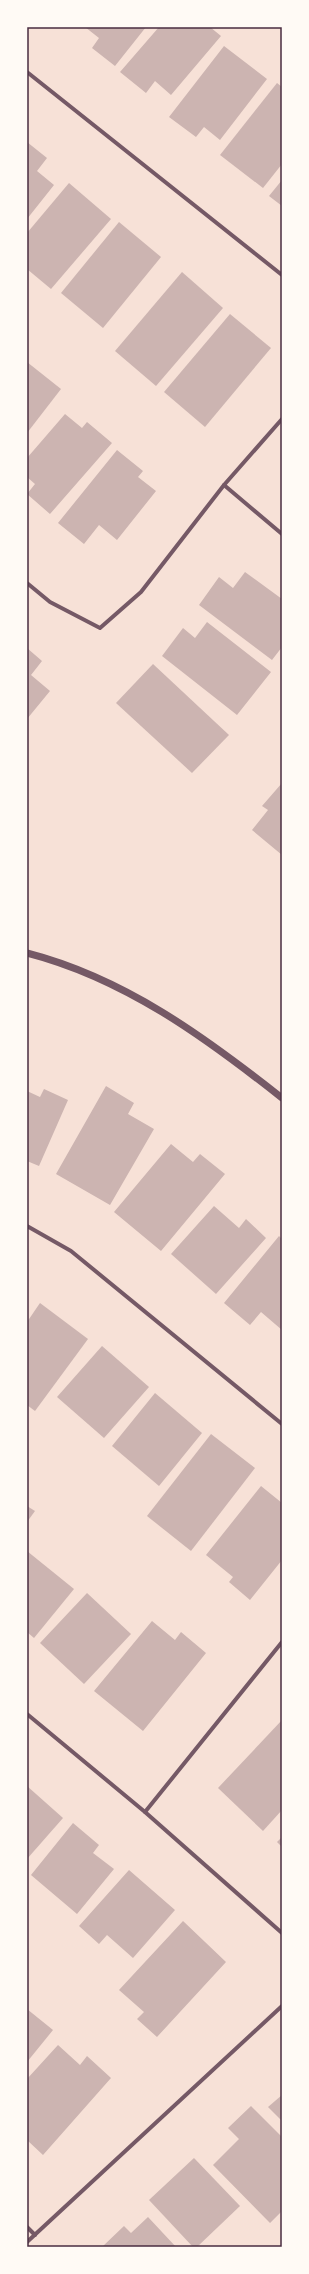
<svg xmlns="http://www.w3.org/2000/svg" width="309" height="2274" viewBox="0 0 309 2274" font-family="'Alegreya Sans',sans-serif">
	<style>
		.building { fill: #ccb4b1 }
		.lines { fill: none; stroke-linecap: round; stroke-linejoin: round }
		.minor { stroke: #755966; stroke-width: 4 }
		.tertiary { stroke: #755966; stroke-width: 7 }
		.neatline { fill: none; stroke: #4a2c40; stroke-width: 1.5 }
	</style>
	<rect width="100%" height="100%" fill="#f7e1d7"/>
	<g class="building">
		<polygon points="85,27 146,27 115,66 92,48 99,38"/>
		<polygon points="159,27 210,27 221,36 171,95 155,81 146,93 120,72"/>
		<polygon points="224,46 267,79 220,140 204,127 196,137 169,117"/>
		<polygon points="277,83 282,87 282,164 263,188 220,155"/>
		<polygon points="27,142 47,158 37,171 54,185 27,219"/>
		<polygon points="282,180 282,206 269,196"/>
		<polygon points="69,183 111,219 51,289 27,269 27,233"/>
		<polygon points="119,222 161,257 103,328 61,293"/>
		<polygon points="182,272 223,308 156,386 115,351"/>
		<polygon points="230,314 271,348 205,427 164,392"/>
		<polygon points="27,362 61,389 27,433"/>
		<polygon points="65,414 82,428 87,422 112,443 50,514 27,494 35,484 27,477 27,458"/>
		<polygon points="117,450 143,471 138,477 156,491 117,540 99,525 84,544 58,523"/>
		<polygon points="245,572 282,599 282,647 272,660 199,605 219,577 233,588"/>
		<polygon points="207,622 271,672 237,715 162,656 183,628 195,638"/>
		<polygon points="27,648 42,661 31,675 50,691 27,719"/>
		<polygon points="153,664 229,735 192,773 116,703"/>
		<polygon points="282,783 282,855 252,830 268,810 262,806"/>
		<polygon points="106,1086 134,1103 128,1114 154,1129 110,1205 56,1174"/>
		<polygon points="44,1089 68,1100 39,1166 27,1161 27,1091 40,1097"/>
		<polygon points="171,1144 193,1162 200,1154 225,1174 161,1251 114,1212"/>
		<polygon points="214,1206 239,1228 246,1219 266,1238 216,1294 171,1254"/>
		<polygon points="279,1236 282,1239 282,1330 261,1312 250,1325 224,1303"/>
		<polygon points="40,1303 88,1339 35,1411 27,1405 27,1322"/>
		<polygon points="102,1346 149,1387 104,1438 57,1397"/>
		<polygon points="155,1393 202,1433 159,1486 112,1446"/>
		<polygon points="211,1434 255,1468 191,1551 147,1516"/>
		<polygon points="261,1486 282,1503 282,1560 250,1600 229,1582 233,1577 206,1555"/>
		<polygon points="27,1506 35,1511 27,1522"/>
		<polygon points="27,1551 74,1589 34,1638 27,1632"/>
		<polygon points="87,1593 131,1634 84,1684 40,1643"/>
		<polygon points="152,1621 175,1640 181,1632 206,1653 143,1731 94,1691"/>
		<polygon points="282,1720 282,1810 263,1831 218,1788"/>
		<polygon points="27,1786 63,1818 27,1859"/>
		<polygon points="73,1823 99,1845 93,1853 114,1869 77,1914 31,1875"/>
		<polygon points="282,1837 282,1847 277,1842"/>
		<polygon points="129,1870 175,1910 133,1958 107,1935 99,1944 79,1926"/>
		<polygon points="183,1921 226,1962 157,2037 137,2019 144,2012 119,1990"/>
		<polygon points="27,2009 53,2030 27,2062"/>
		<polygon points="58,2045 80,2065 87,2056 111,2078 43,2155 27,2140 27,2079"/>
		<polygon points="282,2095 282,2121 268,2107"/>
		<polygon points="251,2106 282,2137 282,2211 270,2223 213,2165 239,2139 228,2128"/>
		<polygon points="194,2158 240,2206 197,2247 193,2247 149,2200"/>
		<polygon points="148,2217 176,2247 102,2247 124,2226 131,2233"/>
	</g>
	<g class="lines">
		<g class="minor">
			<polyline points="27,72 282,275"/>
			<polyline points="224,485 282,534"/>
			<polyline points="27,583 50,602 100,628 141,592 224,485 282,419"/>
			<polyline points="27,1226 71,1251 282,1424"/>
			<polyline points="27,1714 145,1812 282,1933"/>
			<polyline points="145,1812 282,1642"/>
			<polyline points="27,2227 35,2235"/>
			<polyline points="27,2242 282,2006"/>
		</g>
		<path class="tertiary" d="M 27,953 C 124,978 205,1037 282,1098"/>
	</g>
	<rect width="309" height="2274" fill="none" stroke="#fffaf5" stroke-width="56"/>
	<rect x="28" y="28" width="253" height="2218" class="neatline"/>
</svg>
